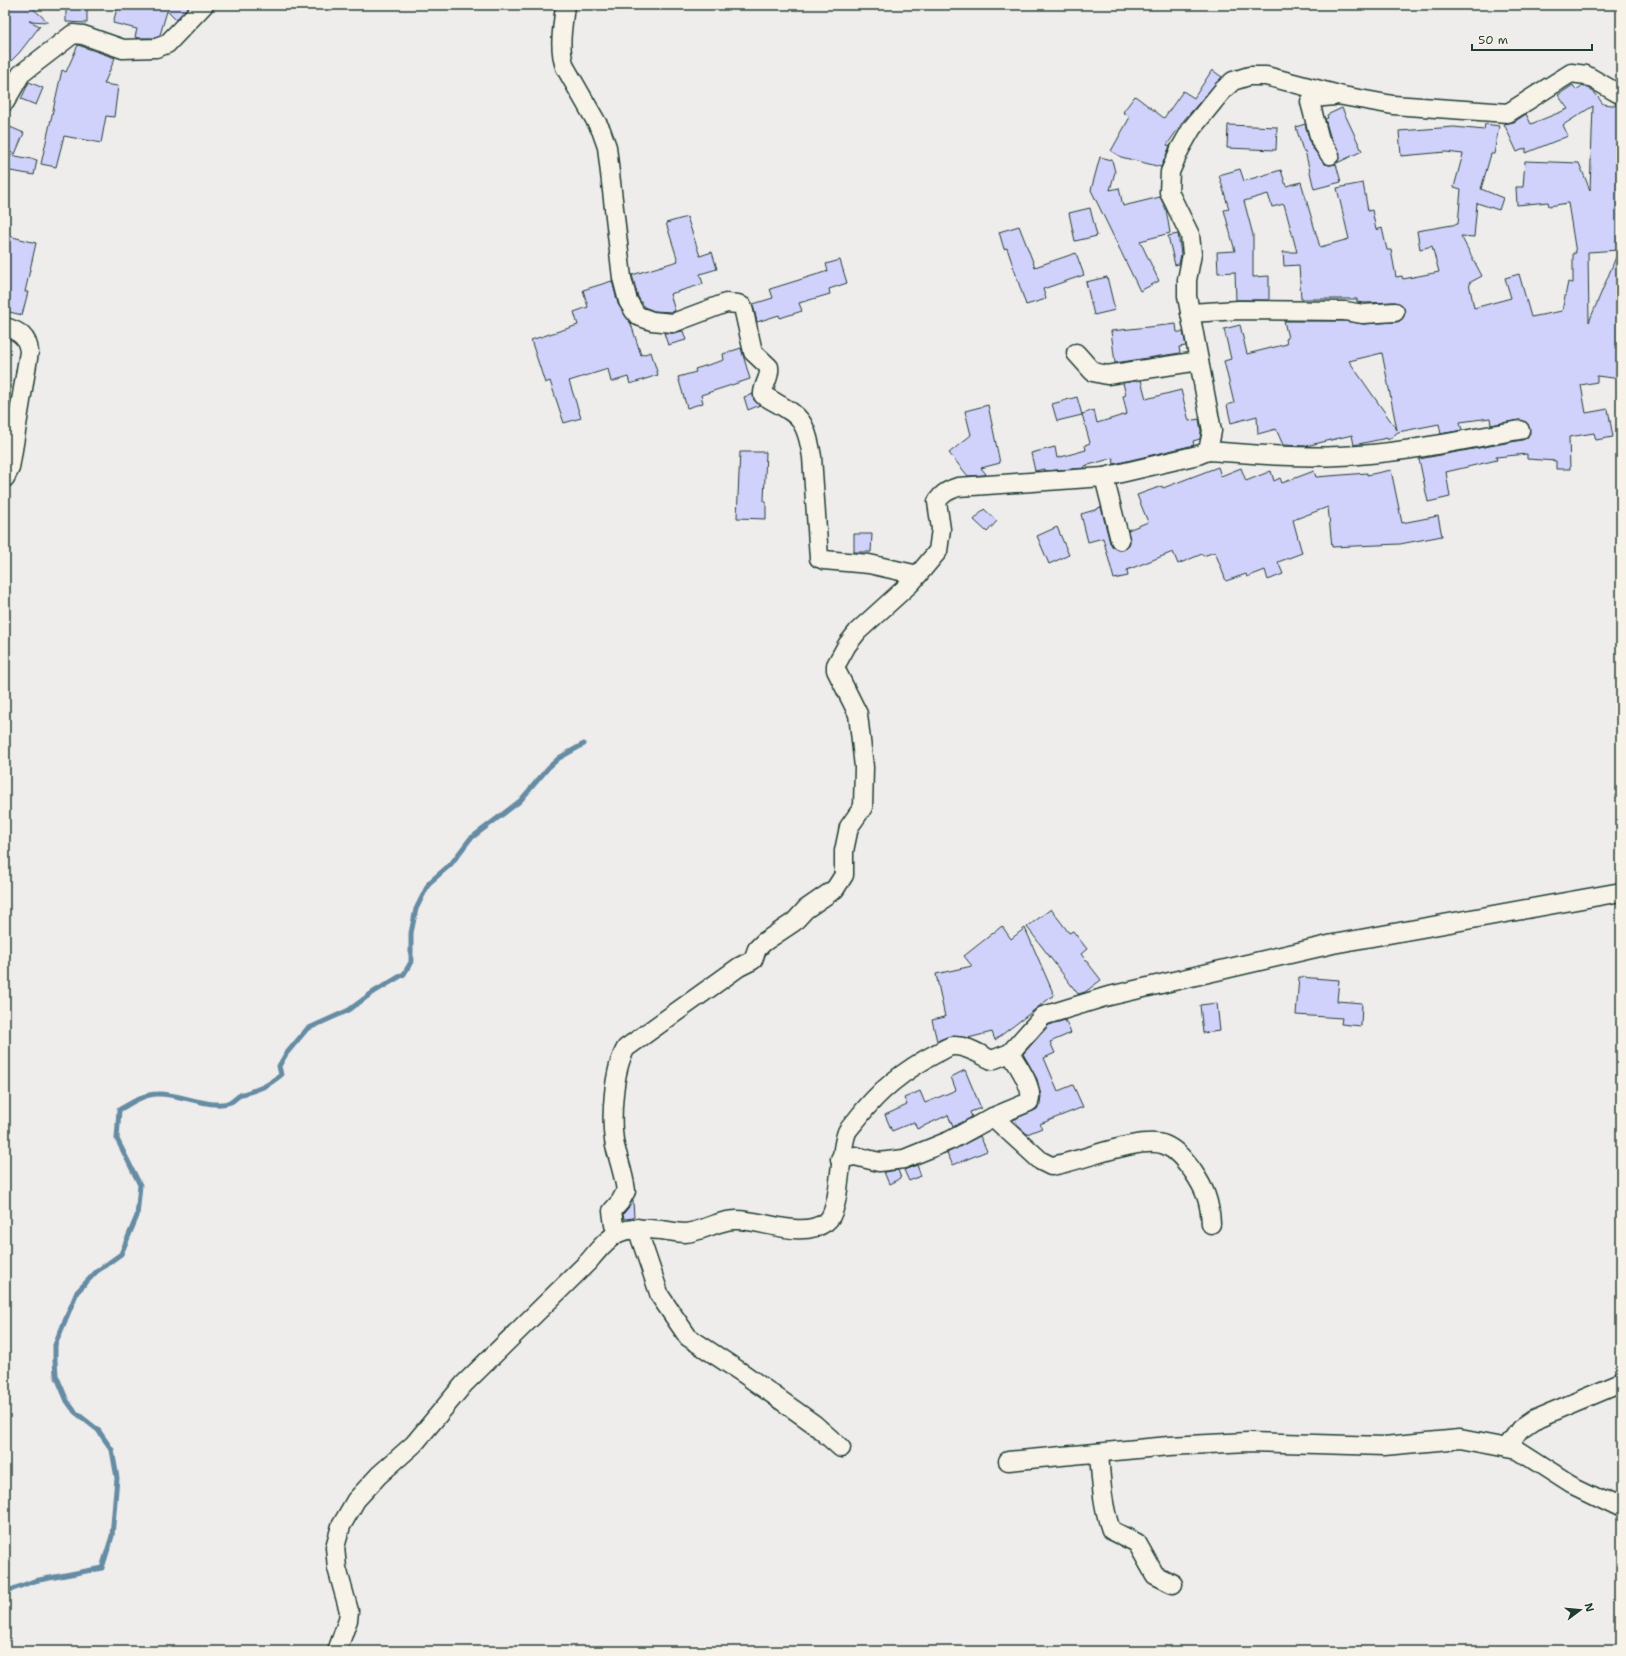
<svg xmlns="http://www.w3.org/2000/svg" width="1626" height="1656" viewBox="0 0 1626 1656" font-family="'Shantell Sans',sans-serif">
	<style>
		.lines { fill: none; stroke-linecap: round; stroke-linejoin: round }
		.stream { stroke: #658ca3; stroke-width: 5 }
		.building { fill: #d1d2fb; stroke: #1f3d34; fill-rule: evenodd }
		.street-casing { stroke: #1f3d34; stroke-width: 21 }
		.street { stroke: #f7f3e8; stroke-width: 18 }
	</style>
	<rect width="100%" height="100%" fill="#efecec"/>
	<filter id="ink" filterUnits="userSpaceOnUse"><feTurbulence type="fractalNoise" baseFrequency=".025" numOctaves="2"/><feDisplacementMap in="SourceGraphic" scale="8" xChannelSelector="R" yChannelSelector="G"/><feConvolveMatrix kernelMatrix="1 2 1 2 8 2 1 2 1" color-interpolation-filters="sRGB"/></filter>
	<g filter="url(#ink)">
		<g class="lines">
			<path class="stream" d="M 5,1592 L 34,1581 L 102,1568 L 112,1536 L 117,1478 L 112,1450 L 98,1430 L 75,1412 L 67,1401 L 56,1375 L 55,1361 L 55,1345 L 77,1292 L 96,1272 L 121,1254 L 137,1216 L 140,1185 L 117,1139 L 119,1110 C 131,1103 144,1094 158,1094 C 179,1093 211,1110 231,1102 C 235,1100 238,1095 243,1094 C 262,1088 266,1087 281,1075 L 279,1066 L 286,1054 L 307,1029 L 349,1010 L 372,993 L 404,974 L 411,962 L 411,933 L 416,909 L 429,883 L 451,864 L 470,839 L 520,801 L 548,768 L 559,758 L 584,744"/>
		</g>
		<g class="building">
			<polygon points="5,5 29,5 48,22 29,21 40,26 19,53 5,67"/>
			<polygon points="66,5 87,5 87,23 66,22"/>
			<polygon points="118,5 190,5 176,20 167,11 160,35 154,38 138,38 135,37 137,29 113,23"/>
			<polygon points="78,45 115,58 104,84 118,86 114,117 106,116 101,143 64,136 56,167 41,164 62,70 66,72"/>
			<polygon points="1212,70 1222,77 1184,120 1167,145 1170,146 1161,167 1121,157 1111,151 1130,117 1123,112 1135,96 1164,118 1183,91 1194,98"/>
			<polygon points="29,82 43,88 36,105 21,99"/>
			<path d="M 1573,85 L 1576,90 L 1583,85 L 1595,93 L 1603,104 L 1621,106 L 1621,166 L 1618,166 L 1621,208 L 1621,379 L 1597,376 L 1597,382 L 1581,385 L 1586,413 L 1608,409 L 1613,437 L 1596,440 L 1594,433 L 1569,437 L 1570,469 L 1556,469 L 1556,461 L 1527,459 L 1527,454 L 1496,457 L 1497,460 L 1446,472 L 1450,497 L 1428,502 L 1419,459 L 1522,440 L 1527,438 L 1530,433 L 1528,424 L 1519,420 L 1491,425 L 1490,418 L 1460,422 L 1462,430 L 1441,434 L 1439,424 L 1398,432 L 1388,440 L 1387,438 L 1354,445 L 1352,435 L 1306,446 L 1283,445 L 1276,429 L 1258,434 L 1257,416 L 1231,423 L 1227,405 L 1234,403 L 1224,361 L 1231,359 L 1224,329 L 1240,325 L 1247,354 L 1287,344 L 1286,339 L 1288,338 L 1284,321 L 1344,321 L 1363,324 L 1396,322 L 1401,320 L 1405,312 L 1403,306 L 1395,302 L 1364,303 L 1357,302 L 1357,299 L 1301,299 L 1299,265 L 1284,266 L 1283,252 L 1297,252 L 1284,204 L 1272,207 L 1268,194 L 1244,201 L 1253,235 L 1253,277 L 1269,276 L 1269,300 L 1236,300 L 1235,272 L 1218,273 L 1217,252 L 1235,251 L 1224,210 L 1229,209 L 1219,175 L 1240,169 L 1244,181 L 1281,170 L 1286,186 L 1301,182 L 1320,247 L 1349,239 L 1337,188 L 1363,183 L 1368,211 L 1372,210 L 1376,230 L 1382,228 L 1387,250 L 1391,250 L 1396,277 L 1402,276 L 1403,279 L 1439,272 L 1432,246 L 1420,249 L 1417,231 L 1458,224 L 1461,189 L 1454,187 L 1463,154 L 1446,152 L 1401,156 L 1399,131 L 1454,127 L 1484,130 L 1485,124 L 1499,126 L 1494,154 L 1491,154 L 1481,189 L 1503,198 L 1499,210 L 1477,203 L 1474,237 L 1461,236 L 1482,276 L 1469,283 L 1474,308 L 1511,298 L 1505,278 L 1519,274 L 1531,317 L 1562,311 L 1568,282 L 1573,283 L 1573,253 L 1576,253 L 1568,203 L 1549,206 L 1548,202 L 1517,205 L 1516,187 L 1523,187 L 1525,161 L 1579,163 L 1590,190 L 1593,106 L 1563,125 L 1568,136 L 1526,153 L 1526,148 L 1517,152 L 1504,124 L 1514,122 L 1526,114 L 1531,124 L 1568,109 L 1558,95 ZM 1619,250 L 1589,322 L 1588,252 ZM 1382,353 L 1397,430 L 1349,361 Z"/>
			<polygon points="1342,108 1362,151 1337,163 1340,154 1330,136 1325,119 1328,118 1327,115"/>
			<polygon points="1305,124 1311,146 1325,164 1330,165 1336,164 1341,182 1314,189 1305,151 1303,151 1296,127"/>
			<polygon points="1228,125 1277,127 1276,150 1227,148"/>
			<polygon points="10,127 24,133 15,154 5,150 5,139"/>
			<polygon points="5,154 37,160 34,175 5,170"/>
			<polygon points="1100,157 1112,160 1115,172 1110,190 1119,188 1123,206 1160,197 1166,209 1170,233 1140,241 1159,281 1140,291 1091,190"/>
			<polygon points="1090,208 1097,236 1075,241 1069,213"/>
			<polygon points="687,217 700,256 712,252 717,269 700,274 703,284 670,294 675,311 672,312 654,311 644,307 638,297 632,275 678,261 666,223"/>
			<polygon points="1019,226 1035,267 1076,253 1084,275 1043,289 1046,299 1026,305 1007,248 1004,249 999,232"/>
			<polygon points="1178,234 1181,254 1179,264 1175,265 1168,236"/>
			<polygon points="5,235 36,243 25,292 28,292 22,315 5,311"/>
			<polygon points="840,260 847,283 829,289 830,294 799,303 802,311 780,318 779,315 757,322 753,304 773,298 770,289 828,271 826,264"/>
			<polygon points="1107,277 1115,310 1094,315 1086,282"/>
			<polygon points="612,281 618,304 631,324 641,355 651,352 658,375 630,384 628,377 611,382 608,369 569,381 581,418 564,423 550,381 545,383 531,340 578,325 574,312 588,307 583,290"/>
			<polygon points="1176,324 1177,332 1183,332 1186,346 1179,347 1180,353 1115,363 1111,331"/>
			<polygon points="683,331 686,340 668,345 664,333 672,333"/>
			<polygon points="741,348 750,379 701,395 703,403 687,408 678,377 696,372 695,369 724,360 723,354"/>
			<polygon points="1141,380 1146,399 1181,390 1189,421 1199,419 1201,431 1200,439 1193,441 1194,445 1114,464 1113,458 1085,466 1085,468 1044,471 1044,469 1035,471 1031,453 1055,447 1057,458 1086,450 1085,445 1090,443 1082,414 1094,410 1097,423 1127,414 1123,396 1126,395 1123,383"/>
			<polygon points="753,394 754,400 760,405 748,410 744,397"/>
			<polygon points="1077,397 1082,415 1057,421 1052,404"/>
			<polygon points="988,405 1000,463 981,468 986,474 984,475 968,476 949,453 971,435 965,411"/>
			<polygon points="740,452 766,452 764,501 766,501 766,519 737,518"/>
			<polygon points="1218,467 1221,476 1241,468 1246,481 1271,471 1274,481 1280,478 1282,483 1314,471 1316,477 1367,473 1367,475 1391,470 1402,523 1438,516 1442,536 1400,544 1332,547 1328,507 1293,520 1302,553 1278,562 1283,574 1268,580 1265,570 1247,577 1246,574 1226,581 1215,552 1203,556 1202,554 1178,564 1173,552 1127,570 1128,576 1114,579 1103,538 1088,542 1081,514 1098,509 1098,508 1101,507 1110,543 1117,550 1123,550 1128,547 1130,542 1128,530 1148,522 1137,495 1162,486 1163,488"/>
			<polygon points="984,509 997,521 987,532 974,520"/>
			<polygon points="1057,527 1069,555 1049,564 1037,536"/>
			<polygon points="854,534 872,534 871,552 854,552"/>
			<polygon points="1051,909 1069,933 1073,931 1087,949 1081,954 1101,980 1085,992 1078,994 1027,927"/>
			<polygon points="1002,926 1011,939 1025,928 1054,995 995,1040 992,1032 968,1038 950,1036 937,1041 932,1020 945,1017 936,974 972,966 964,956"/>
			<polygon points="1299,977 1339,980 1337,1001 1362,1003 1361,1026 1341,1024 1342,1018 1296,1015"/>
			<polygon points="1217,1003 1220,1031 1203,1033 1200,1005"/>
			<polygon points="1065,1020 1071,1033 1050,1042 1055,1053 1044,1058 1058,1091 1073,1085 1083,1107 1040,1124 1042,1128 1027,1134 1018,1126 1015,1119 1037,1109 1040,1105 1041,1096 1037,1079 1023,1054 1049,1025"/>
			<polygon points="965,1070 981,1108 970,1112 972,1117 953,1127 948,1115 917,1129 914,1122 892,1131 885,1115 907,1105 904,1098 920,1091 925,1103 956,1090 951,1077"/>
			<polygon points="980,1136 987,1151 953,1165 947,1153"/>
			<polygon points="917,1165 921,1176 909,1181 904,1170"/>
			<polygon points="898,1170 901,1178 889,1184 884,1172"/>
			<polygon points="633,1200 634,1218 624,1219 623,1214"/>
		</g>
		<g class="lines">
			<defs>
				<g id="street">
					<path d="M 565,5 C 563,26 558,46 565,67 L 601,130 L 607,147 L 622,278 L 628,301 L 634,311 L 638,316 L 652,321 L 673,323 L 726,303 L 738,304 L 743,307 L 753,352 L 769,367 C 771,377 762,386 763,395 C 797,416 805,413 812,457 L 819,558 L 824,560 L 869,564 L 918,575"/>
					<polyline points="5,102 21,74 73,34 83,35 123,49 156,48 167,44 204,5"/>
					<polyline points="1330,155 1320,140 1310,102 1313,98 1334,96"/>
					<polyline points="1190,313 1239,310 1345,311 1363,314 1395,312"/>
					<path d="M 5,327 C 19,331 28,337 29,352 L 10,468 L 5,478"/>
					<polyline points="1076,353 1093,372 1107,375 1199,361"/>
					<path d="M 1208,451 C 1252,454 1295,458 1339,456 C 1400,454 1461,440 1520,430"/>
					<polyline points="1104,477 1120,540"/>
					<path d="M 993,1117 L 1041,1161 L 1051,1166 C 1079,1162 1141,1135 1165,1145 C 1177,1150 1185,1161 1192,1170 C 1205,1189 1210,1201 1211,1224"/>
					<path d="M 840,1159 L 855,1156 L 879,1162 L 904,1159 L 951,1140 L 993,1117 L 1029,1102 C 1035,1089 1017,1064 1010,1053"/>
					<polyline points="637,1228 660,1296 688,1337 744,1374 814,1424 841,1448"/>
					<path d="M 620,1232 L 614,1225 L 612,1211 L 620,1202 L 626,1191 C 624,1175 619,1161 615,1146 C 610,1121 613,1070 626,1048 L 739,967 L 753,960 L 757,949 L 764,942 L 794,922 L 806,909 L 835,889 L 844,875 L 844,851 L 849,827 L 863,807 L 864,767 L 858,714 L 836,670 L 836,665 L 847,645 L 858,631 L 912,582 L 938,551 L 941,529 L 937,502 C 942,493 949,490 958,487 L 1104,477 L 1198,455 L 1208,451 L 1212,431 L 1187,296 L 1187,280 L 1192,254 L 1190,235 L 1169,192 L 1170,172 L 1180,149 L 1192,128 L 1223,90 L 1233,81 L 1249,76 L 1266,76 L 1343,96 L 1393,105 L 1508,113 L 1571,73 L 1586,75 L 1621,95"/>
					<polyline points="1507,1447 1520,1429 1533,1420 1621,1383"/>
					<path d="M 1099,1453 C 1101,1479 1102,1505 1111,1530 L 1137,1543 L 1155,1575 L 1173,1584"/>
					<polyline points="1008,1461 1169,1446 1248,1442 1384,1446 1460,1439 1518,1450 1571,1484 1621,1508"/>
					<path d="M 337,1651 L 348,1620 L 349,1611 L 337,1568 L 335,1547 L 341,1526 L 356,1500 L 379,1475 L 414,1444 L 464,1384 L 589,1261 C 614,1230 622,1226 661,1230 C 669,1231 677,1233 685,1233 C 702,1232 718,1220 735,1220 C 761,1219 801,1240 826,1222 C 842,1211 838,1154 847,1132 C 850,1127 855,1122 858,1118 C 879,1090 906,1069 937,1053 C 942,1051 948,1046 953,1046 C 967,1045 980,1055 992,1060 L 1010,1053 L 1043,1016 L 1105,997 L 1333,944 L 1621,892"/>
				</g>
			</defs>
			<use href="#street" class="street-casing"/>
			<use href="#street" class="street"/>
		</g>
	</g>
	<rect width="1626" height="1656" fill="none" stroke="#f7f3e8" stroke-width="20"/>
	<rect x="10" y="10" width="1606" height="1636" fill="none" stroke="#1f3d34" stroke-width="1.5" filter="url(#ink)"/>
	<g transform="translate(1580 1610) rotate(74)" stroke="#f7f3e8" stroke-width="3" paint-order="stroke">
	<path d="M0-3L7 15L0 10L-7 15Z" fill="#1f3d34"/>
	<text y="-6" font-size="11" font-weight="bold" text-anchor="middle" fill="#1f3d34">N</text>
	</g>
	<path d="M1472 44v6h120v-6" fill="none" stroke="#1f3d34" stroke-width="2"/>
	<text x="1478" y="44" font-size="12" fill="#1f3d34" stroke="#f7f3e8" stroke-width="3" paint-order="stroke">50 m</text>
</svg>
